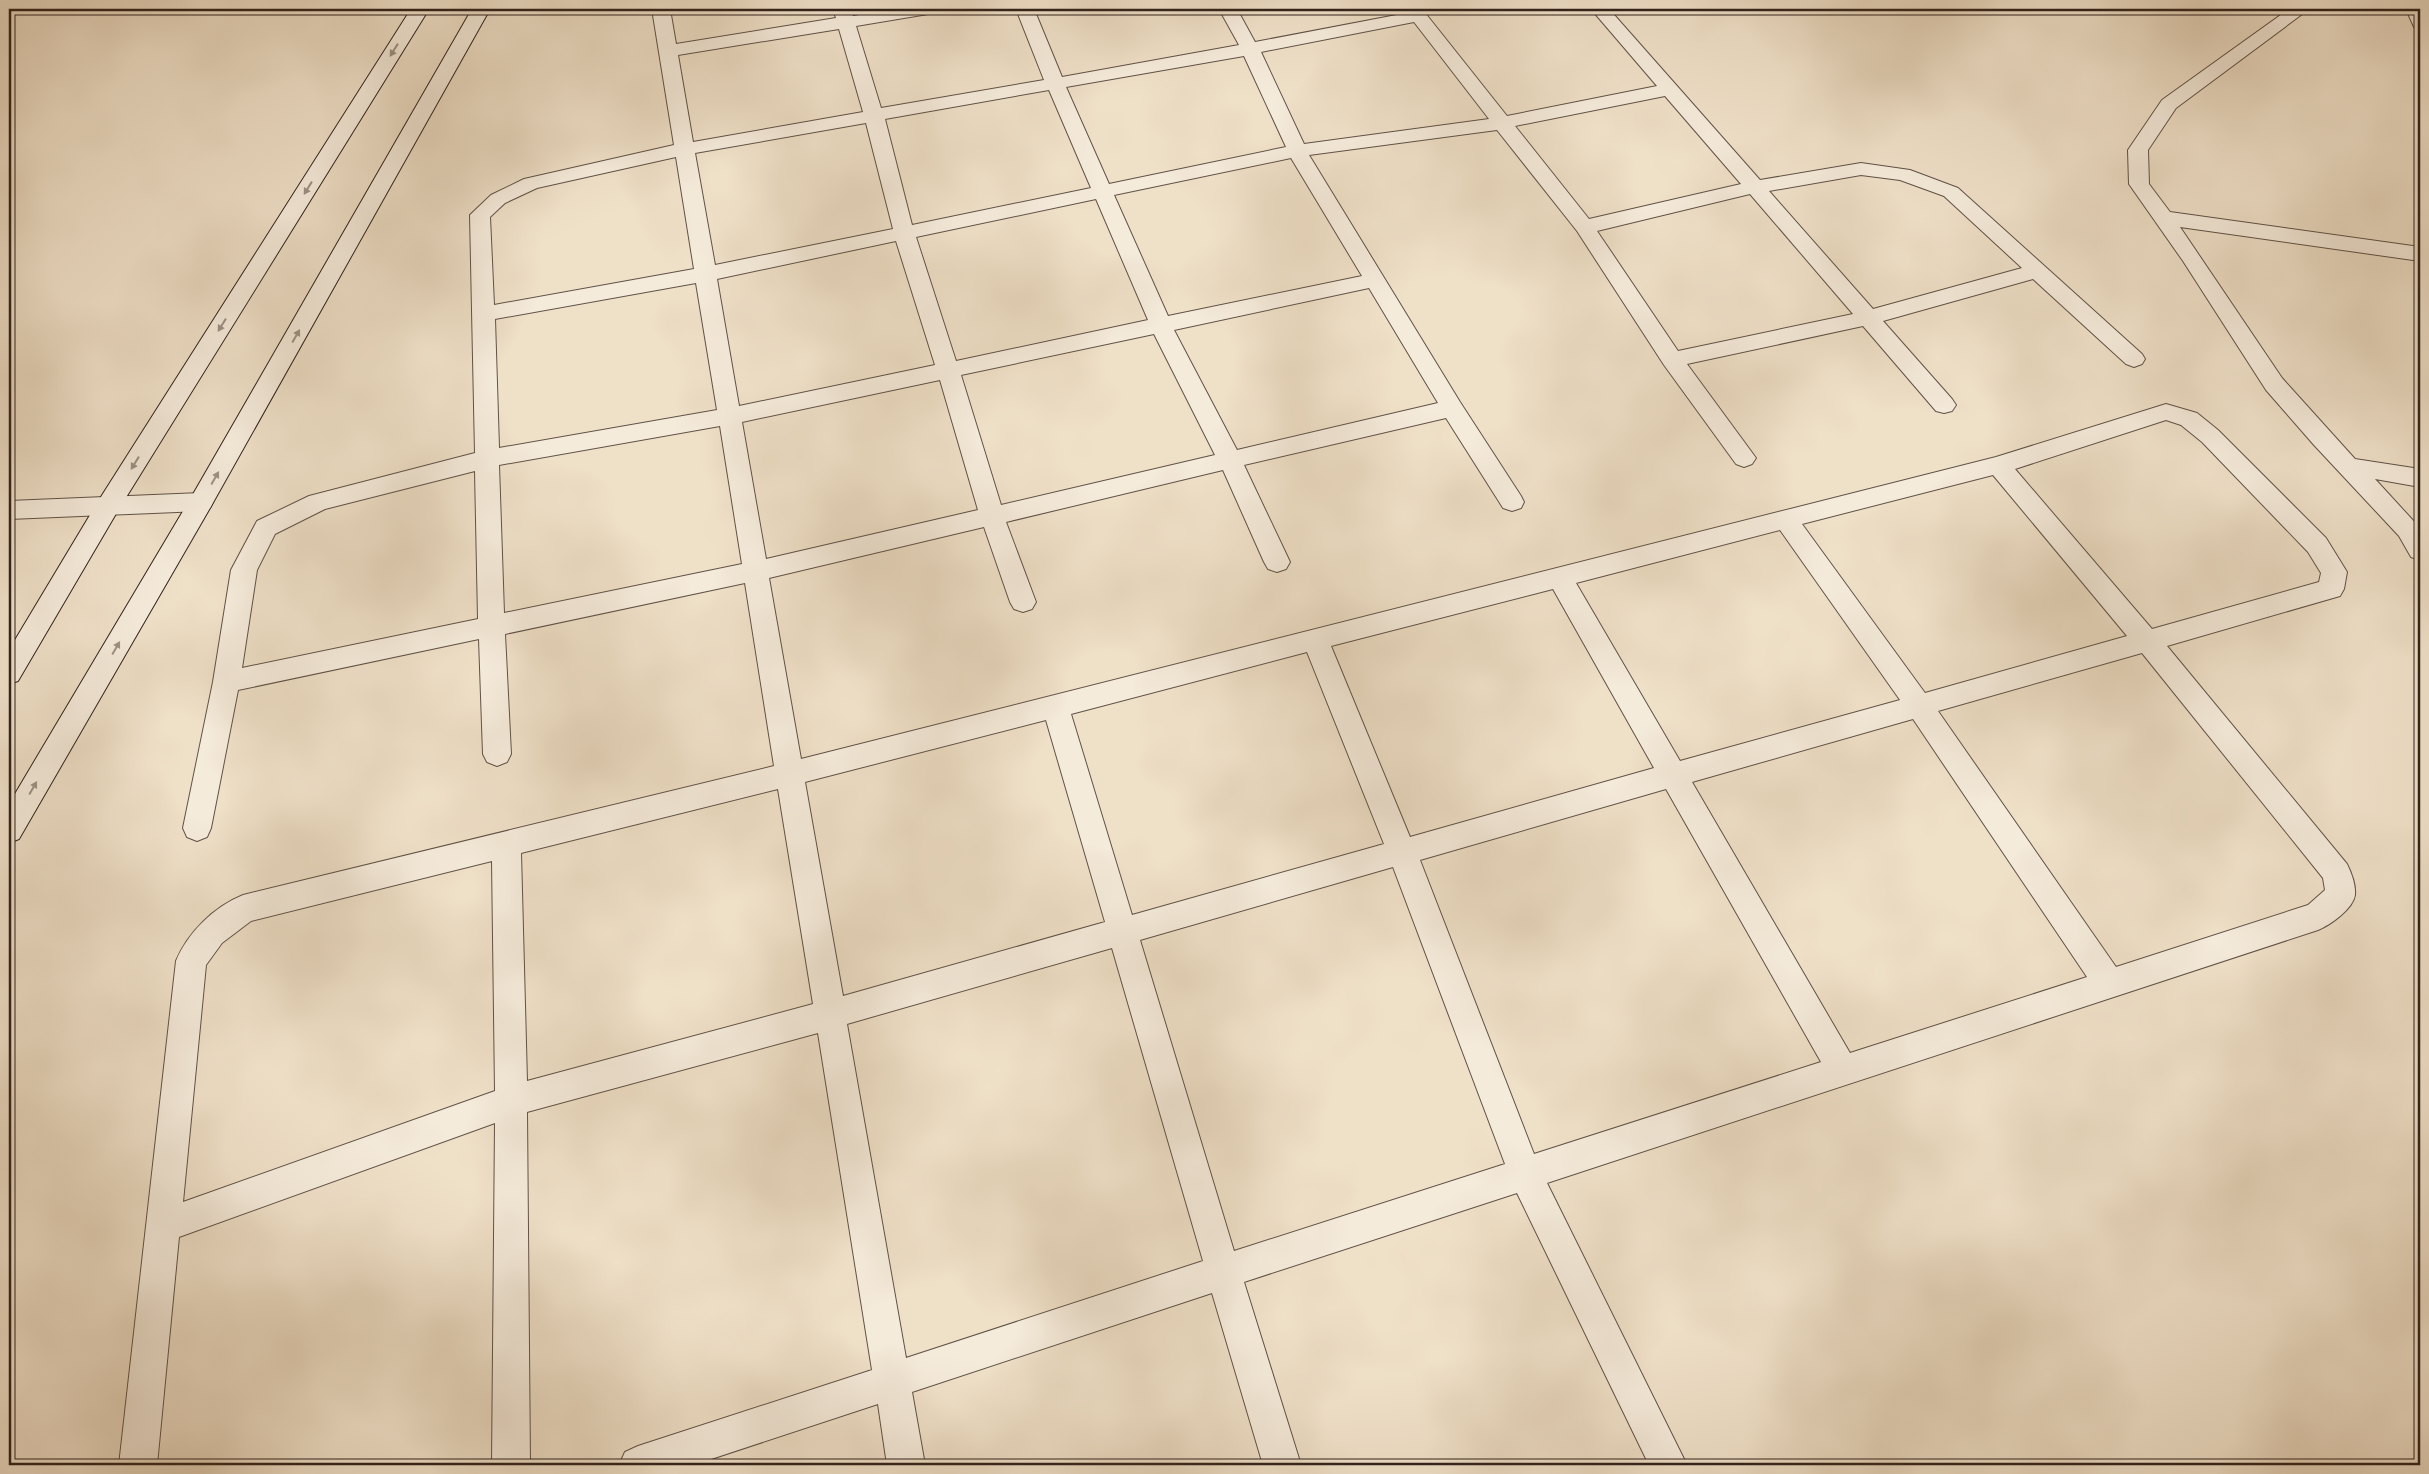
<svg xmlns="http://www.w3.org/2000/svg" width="2429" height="1474" viewBox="0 0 2429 1474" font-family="Alegreya,serif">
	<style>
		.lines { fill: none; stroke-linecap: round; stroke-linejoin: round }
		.lane-casing { stroke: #605247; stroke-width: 2 }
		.street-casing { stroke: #605247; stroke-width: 2 }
		.secondary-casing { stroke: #31231c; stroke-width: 2 }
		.lane { fill: #f5ebdb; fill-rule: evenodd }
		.street { fill: #f5ebdb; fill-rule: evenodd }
		.secondary { fill: #f5ebdb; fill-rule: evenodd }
		.oneway { fill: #9d9185 }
	</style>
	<rect width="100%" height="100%" fill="#efe0c8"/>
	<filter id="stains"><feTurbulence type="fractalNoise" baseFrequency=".004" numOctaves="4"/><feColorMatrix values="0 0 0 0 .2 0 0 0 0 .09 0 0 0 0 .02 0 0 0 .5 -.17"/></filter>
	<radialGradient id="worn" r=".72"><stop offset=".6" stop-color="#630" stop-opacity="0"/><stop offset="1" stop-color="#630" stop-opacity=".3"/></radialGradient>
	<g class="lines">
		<defs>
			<path id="lane" d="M 652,9 L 670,9 L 676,44 L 836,18 L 833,9 L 851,9 L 853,16 L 896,9 L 937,9 L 934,13 L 856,26 L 881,108 L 1044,80 L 1016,9 L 1034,9 L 1062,77 L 1239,45 L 1219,9 L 1237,9 L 1255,42 L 1407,13 L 1404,9 L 1422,9 L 1507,116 L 1657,86 L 1591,9 L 1609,9 L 1760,180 L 1861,163 L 1910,170 L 1958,188 L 2142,354 L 2145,359 L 2142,364 L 2134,367 L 2126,364 L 2033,279 L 1883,321 L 1952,399 L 1956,405 L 1952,411 L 1944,413 L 1936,411 L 1863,326 L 1687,364 L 1756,458 L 1752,464 L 1744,467 L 1736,464 L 1664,365 L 1577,231 L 1497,130 L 1309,155 L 1460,402 L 1521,496 L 1524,502 L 1521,508 L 1512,511 L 1503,508 L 1446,418 L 1244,465 L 1290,562 L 1286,569 L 1277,572 L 1268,569 L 1264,562 L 1223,470 L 1006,522 L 1036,602 L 1032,609 L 1023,612 L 1014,609 L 1010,602 L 984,527 L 769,578 L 801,759 L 1996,457 L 2166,404 L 2197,413 L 2218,430 L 2326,538 L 2347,572 L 2344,589 L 2340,596 L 2167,646 L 2347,864 C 2351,872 2356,885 2355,895 C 2353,909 2330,925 2318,930 L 1547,1183 L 1687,1465 L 1649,1465 L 1517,1193 L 1244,1282 L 1301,1465 L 1263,1465 L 1212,1293 L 912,1392 L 925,1465 L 887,1465 L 878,1404 L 693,1465 L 619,1465 L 625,1452 L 638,1446 L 872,1370 L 818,1033 L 527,1112 L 530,1465 L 492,1465 L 495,1123 L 179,1237 L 157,1465 L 119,1465 L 176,961 C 188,932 214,907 243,895 L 774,766 L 745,583 L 505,634 L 511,754 L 507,762 L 497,766 L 487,762 L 483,754 L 479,639 L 238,690 L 211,828 L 207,837 L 197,841 L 187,837 L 183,828 L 213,682 L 231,570 L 257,521 L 309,496 L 475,453 L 470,215 L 491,195 L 524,179 L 674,145 ZM 1414,22 L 1489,119 L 1304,144 L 1261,52 ZM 839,29 L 863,112 L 693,142 L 678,55 ZM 1244,56 L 1286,147 L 1109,184 L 1066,87 ZM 1049,90 L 1091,188 L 912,225 L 885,119 ZM 1665,96 L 1741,184 L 1589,219 L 1515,126 ZM 866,123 L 893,229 L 715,265 L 695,153 ZM 676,157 L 694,269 L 494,305 L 490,217 L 505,203 L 537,188 ZM 1291,158 L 1362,276 L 1168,316 L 1114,195 ZM 1861,175 L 1900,180 L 1944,196 L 2022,268 L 1873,309 L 1769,191 ZM 1750,194 L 1853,314 L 1678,351 L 1597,231 ZM 1096,199 L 1148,320 L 956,361 L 916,237 ZM 896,241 L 935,365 L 739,406 L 717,279 ZM 696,283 L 717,410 L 499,448 L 495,319 ZM 1369,288 L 1438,403 L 1237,450 L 1174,330 ZM 1154,334 L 1215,455 L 1001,505 L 961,375 ZM 940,380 L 978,510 L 766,559 L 742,422 ZM 2166,420 L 2181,425 L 2202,442 L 2308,552 L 2321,573 L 2319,582 L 2152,629 L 2015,469 ZM 720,426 L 742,564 L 504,613 L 499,465 ZM 475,471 L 478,619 L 242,668 L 257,570 L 275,534 L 325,509 ZM 1993,475 L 2127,636 L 1925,693 L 1802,524 ZM 1780,530 L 1900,700 L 1680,761 L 1576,583 ZM 1553,589 L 1654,768 L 1410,837 L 1331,646 ZM 1307,652 L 1384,844 L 1132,915 L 1071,714 ZM 2142,653 L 2323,878 L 2325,890 L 2308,905 L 2116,967 L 1938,711 ZM 1913,719 L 2087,977 L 1850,1053 L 1692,782 ZM 1046,720 L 1105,922 L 843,996 L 805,782 ZM 778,789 L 813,1004 L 527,1081 L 521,853 ZM 1666,789 L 1821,1062 L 1534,1154 L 1420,860 ZM 492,861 L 495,1091 L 183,1202 L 206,965 L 222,943 L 251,921 ZM 1393,867 L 1505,1164 L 1234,1251 L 1140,940 ZM 1112,948 L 1203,1261 L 906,1358 L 847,1024 Z"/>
			<g id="street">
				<polygon points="2289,9 2309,9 2176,108 2148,150 2149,184 2170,212 2420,247 2420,261 2180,227 2282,378 2355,459 2420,469 2420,487 2375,479 2420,528 2420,560 2411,557 2399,536 2314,445 2266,390 2183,261 2129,184 2128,150 2162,100"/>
				<polygon points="2406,9 2420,9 2420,28 2414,27"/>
				<polygon points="201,493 210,496 213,502 210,508 201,511 9,519 9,501"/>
			</g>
			<g id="secondary">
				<polygon points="411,9 429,9 117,512 18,681 9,684 9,650 99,500"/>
				<polygon points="472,9 490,9 210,508 19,839 9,843 9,804 192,496"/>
			</g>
		</defs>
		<use href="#lane" class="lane-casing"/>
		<use href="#street" class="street-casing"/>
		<use href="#secondary" class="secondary-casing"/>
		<use href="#lane" class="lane"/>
		<use href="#street" class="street"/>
		<use href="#secondary" class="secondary"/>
	</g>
	<defs><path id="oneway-solid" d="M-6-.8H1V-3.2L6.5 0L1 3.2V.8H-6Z" transform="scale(1.25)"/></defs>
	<g class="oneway">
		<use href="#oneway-solid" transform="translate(394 50) rotate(122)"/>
		<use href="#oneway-solid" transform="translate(308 188) rotate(122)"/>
		<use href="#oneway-solid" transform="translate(222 325) rotate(122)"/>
		<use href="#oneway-solid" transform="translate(296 336) rotate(-60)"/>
		<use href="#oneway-solid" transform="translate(135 463) rotate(122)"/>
		<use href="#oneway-solid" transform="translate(215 478) rotate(-60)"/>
		<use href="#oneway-solid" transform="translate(116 648) rotate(-60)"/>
		<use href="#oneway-solid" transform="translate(33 788) rotate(-60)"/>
	</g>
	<rect width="2429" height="1474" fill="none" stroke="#efe0c8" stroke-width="30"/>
	<rect x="10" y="10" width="2409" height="1454" fill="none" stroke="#31231c" stroke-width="2.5"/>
	<rect x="15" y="15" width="2399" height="1444" fill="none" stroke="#31231c"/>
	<rect width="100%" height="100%" filter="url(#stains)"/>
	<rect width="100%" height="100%" fill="url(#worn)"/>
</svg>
